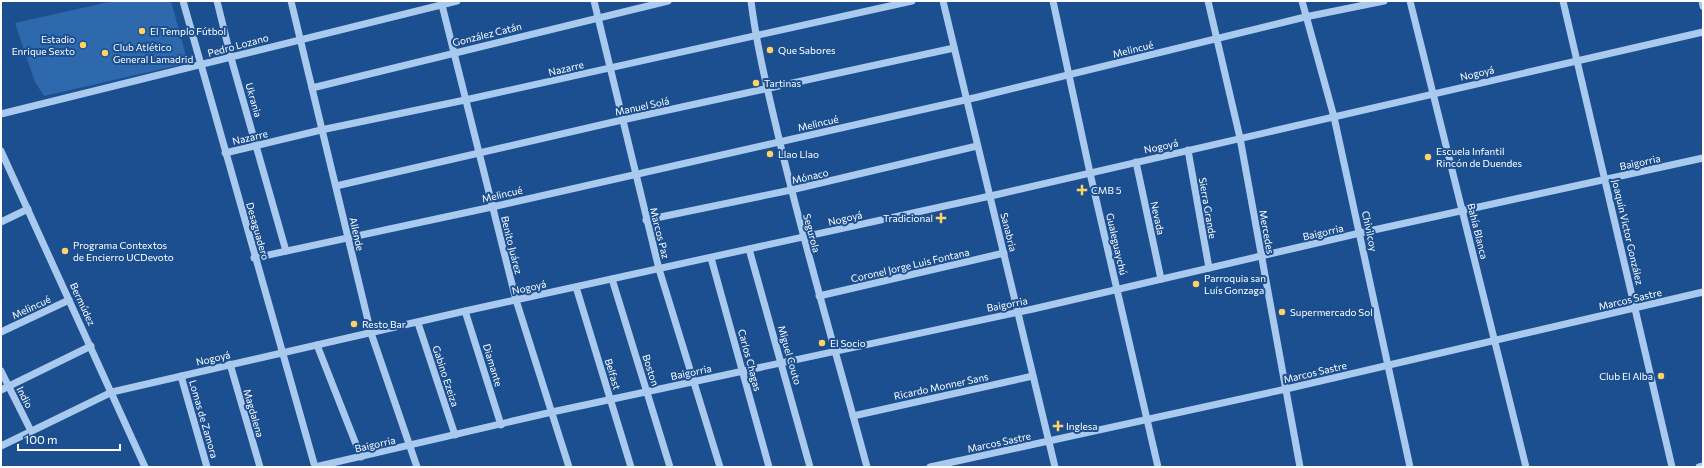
<svg xmlns="http://www.w3.org/2000/svg" width="1704" height="468" viewBox="0 0 1704 468" font-family="Commissioner,sans-serif">
	<style>
		.green { fill: #2e69ad }
		.lines { fill: none; stroke-linecap: round; stroke-linejoin: round }
		.minor { stroke: #a9c9ee; stroke-width: 7 }
		.poi-dot { fill: #ffd166; stroke: #1b4f8f; stroke-width: 1.5 }
		.labels { text-anchor: middle; dominant-baseline: central; stroke-width: 4; stroke-linejoin: round; paint-order: stroke }
		.poi-label { font-size: 10px; fill: #fff; stroke: #1b4f8f; text-anchor: start }
		.street-label { font-size: 10px; fill: #fff; stroke: #1b4f8f }
	</style>
	<rect width="100%" height="100%" fill="#1b4f8f"/>
	<polygon class="green" points="113,1 171,1 188,63 44,96 35,82 15,23"/>
	<g class="lines">
		<g class="minor">
			<polyline points="183,1 315,467"/>
			<polyline points="217,1 231,58 286,251"/>
			<polyline points="291,1 371,333 417,467"/>
			<polyline points="441,1 516,300 569,467"/>
			<polyline points="594,1 659,269 720,467"/>
			<path d="M 751,1 C 757,49 769,96 780,143 C 806,252 838,359 867,467"/>
			<polyline points="943,1 1055,467"/>
			<polyline points="1053,1 1090,173 1158,467"/>
			<polyline points="1208,1 1240,138 1300,467"/>
			<polyline points="1302,1 1334,117 1410,467"/>
			<polyline points="1410,1 1526,467"/>
			<polyline points="1563,1 1672,467"/>
			<polyline points="1702,1 1703,6"/>
			<polyline points="312,88 668,1"/>
			<polyline points="1,114 457,1"/>
			<polyline points="1188,150 1209,268"/>
			<polyline points="1,151 145,467"/>
			<polyline points="225,153 321,130 465,100 912,1"/>
			<polyline points="1136,162 1161,279"/>
			<polyline points="336,186 622,120 954,48"/>
			<polyline points="646,220 791,190 977,146"/>
			<polyline points="1,222 28,209"/>
			<polyline points="749,249 810,467"/>
			<polyline points="254,258 492,207 978,97 1305,17 1384,1"/>
			<polyline points="711,258 769,467"/>
			<polyline points="612,279 670,467"/>
			<polyline points="576,287 631,467"/>
			<polyline points="819,296 1004,253"/>
			<polyline points="465,311 501,425"/>
			<polyline points="418,323 455,435"/>
			<polyline points="1,332 69,300"/>
			<polyline points="317,345 361,457"/>
			<polyline points="230,364 260,467"/>
			<polyline points="1,371 31,431"/>
			<polyline points="181,376 207,467"/>
			<polyline points="1,390 91,346"/>
			<polyline points="853,416 1033,376"/>
			<polyline points="1,446 112,392 465,311 995,195 1703,32"/>
			<polyline points="315,467 552,412 1033,309 1360,233 1703,158"/>
			<polyline points="930,467 1286,389 1703,292"/>
			<polyline points="1699,467 1703,466"/>
		</g>
	</g>
	<g class="poi-dot">
		<circle cx="142" cy="31" r="4"/>
		<circle cx="83" cy="45" r="4"/>
		<circle cx="770" cy="50" r="4"/>
		<circle cx="105" cy="53" r="4"/>
		<circle cx="756" cy="83" r="4"/>
		<circle cx="770" cy="154" r="4"/>
		<circle cx="1428" cy="157" r="4"/>
		<path d="M1080 184h4v4h4v4h-4v4h-4v-4h-4v-4h4z"/>
		<path d="M939 212h4v4h4v4h-4v4h-4v-4h-4v-4h4z"/>
		<circle cx="65" cy="251" r="4"/>
		<circle cx="1196" cy="284" r="4"/>
		<circle cx="1282" cy="312" r="4"/>
		<circle cx="354" cy="324" r="4"/>
		<circle cx="822" cy="343" r="4"/>
		<circle cx="1661" cy="376" r="4"/>
		<path d="M1056 420h4v4h4v4h-4v4h-4v-4h-4v-4h4z"/>
	</g>
	<g class="labels">
		<g class="poi-label">
			<text x="150" y="31">El Templo Fútbol</text>
			<text x="75" y="39" text-anchor="end">Estadio<tspan x="75" dy="12">Enrique Sexto</tspan></text>
			<text x="113" y="47">Club Atlético<tspan x="113" dy="12">General Lamadrid</tspan></text>
			<text x="778" y="50">Que Sabores</text>
			<text x="764" y="83">Tartinas</text>
			<text x="1436" y="151">Escuela Infantil<tspan x="1436" dy="12">Rincón de Duendes</tspan></text>
			<text x="778" y="154">Llao Llao</text>
			<text x="1091" y="190">CMB 5</text>
			<text x="933" y="218" text-anchor="end">Tradicional</text>
			<text x="73" y="245">Programa Contextos<tspan x="73" dy="12">de Encierro UCDevoto</tspan></text>
			<text x="1204" y="278">Parroquia san<tspan x="1204" dy="12">Luís Gonzaga</tspan></text>
			<text x="1290" y="312">Supermercado Sol</text>
			<text x="362" y="324">Resto Bar</text>
			<text x="830" y="343">El Socio</text>
			<text x="1653" y="376" text-anchor="end">Club El Alba</text>
			<text x="1066" y="426">Inglesa</text>
		</g>
		<g class="street-label">
			<text transform="translate(487 34) rotate(-14)">González Catán</text>
			<text transform="translate(238 45) rotate(-15)">Pedro Lozano</text>
			<text transform="translate(1133 49) rotate(-14)">Melincué</text>
			<text transform="translate(566 68) rotate(-13)">Nazarre</text>
			<text transform="translate(1477 73) rotate(-13)">Nogoyá</text>
			<text transform="translate(254 100) rotate(74)">Ukrania</text>
			<text transform="translate(642 106) rotate(-12)">Manuel Solá</text>
			<text transform="translate(818 123) rotate(-13)">Melincué</text>
			<text transform="translate(250 137) rotate(-13)">Nazarre</text>
			<text transform="translate(1161 146) rotate(-12)">Nogoyá</text>
			<text transform="translate(1640 162) rotate(-12)">Baigorria</text>
			<text transform="translate(810 176) rotate(-13)">Mónaco</text>
			<text transform="translate(502 194) rotate(-13)">Melincué</text>
			<text transform="translate(1208 208) rotate(80)">Sierra Grande</text>
			<text transform="translate(845 218) rotate(-13)">Nogoyá</text>
			<text transform="translate(1158 218) rotate(78)">Nevada</text>
			<text transform="translate(258 231) rotate(74)">Desaguadero</text>
			<text transform="translate(1370 231) rotate(78)">Chivilcoy</text>
			<text transform="translate(1478 231) rotate(76)">Bahía Blanca</text>
			<text transform="translate(1009 232) rotate(76)">Sanabria</text>
			<text transform="translate(1267 232) rotate(80)">Mercedes</text>
			<text transform="translate(1323 232) rotate(-13)">Baigorria</text>
			<text transform="translate(1628 232) rotate(77)">Joaquín Victor González</text>
			<text transform="translate(660 233) rotate(76)">Marcos Paz</text>
			<text transform="translate(812 233) rotate(75)">Segurola</text>
			<text transform="translate(357 234) rotate(77)">Allende</text>
			<text transform="translate(1117 244) rotate(77)">Gualeguaychú</text>
			<text transform="translate(512 245) rotate(76)">Benito Juárez</text>
			<text transform="translate(910 265) rotate(-13)">Coronel Jorge Luis Fontana</text>
			<text transform="translate(529 287) rotate(-12)">Nogoyá</text>
			<text transform="translate(1630 299) rotate(-13)">Marcos Sastre</text>
			<text transform="translate(83 304) rotate(65)">Bermúdez</text>
			<text transform="translate(1007 304) rotate(-11)">Baigorria</text>
			<text transform="translate(31 307) rotate(-25)">Melincué</text>
			<text transform="translate(790 355) rotate(74)">Miguel Couto</text>
			<text transform="translate(213 358) rotate(-13)">Nogoyá</text>
			<text transform="translate(750 360) rotate(75)">Carlos Chagas</text>
			<text transform="translate(493 365) rotate(73)">Diamante</text>
			<text transform="translate(651 370) rotate(72)">Boston</text>
			<text transform="translate(691 372) rotate(-12)">Baigorria</text>
			<text transform="translate(1315 372) rotate(-13)">Marcos Sastre</text>
			<text transform="translate(613 374) rotate(73)">Belfast</text>
			<text transform="translate(446 376) rotate(72)">Gabino Ezeiza</text>
			<text transform="translate(941 386) rotate(-12)">Ricardo Monner Sans</text>
			<text transform="translate(25 397) rotate(63)">Indio</text>
			<text transform="translate(254 413) rotate(74)">Magdalena</text>
			<text transform="translate(204 419) rotate(74)">Lomas de Zamora</text>
			<text transform="translate(999 442) rotate(-12)">Marcos Sastre</text>
			<text transform="translate(375 444) rotate(-13)">Baigorria</text>
		</g>
	</g>
	<rect width="1704" height="468" fill="none" stroke="#ffffff" stroke-width="4"/>
	<path d="M18 444v6h102v-6" fill="none" stroke="#ffffff" stroke-width="2"/>
	<text x="24" y="444" font-size="12" fill="#ffffff" stroke="#1b4f8f" stroke-width="3" paint-order="stroke">100 m</text>
</svg>
